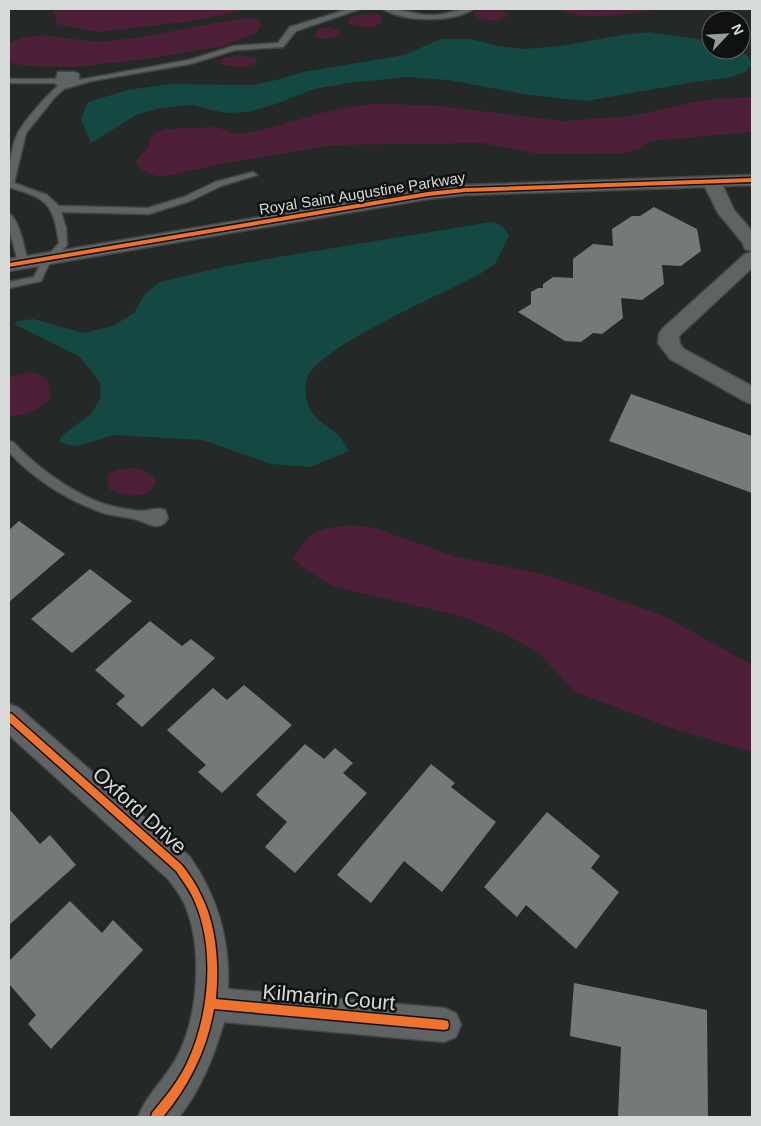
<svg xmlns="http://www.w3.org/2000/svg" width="761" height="1126" viewBox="0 0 761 1126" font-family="Helvetica,sans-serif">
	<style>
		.green { fill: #4e1f38 }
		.water { fill: #134942 }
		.building { fill: #757a79 }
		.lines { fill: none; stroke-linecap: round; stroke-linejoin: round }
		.service-casing { stroke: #424645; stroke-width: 3 }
		.minor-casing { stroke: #424645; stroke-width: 3 }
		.service { fill: #606363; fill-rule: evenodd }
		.minor { fill: #606363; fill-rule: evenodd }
		.cycleway-casing { stroke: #0f1211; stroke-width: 3 }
		.cycleway { fill: #ef722f; fill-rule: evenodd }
		.labels { text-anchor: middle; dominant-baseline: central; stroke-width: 5; stroke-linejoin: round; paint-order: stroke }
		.far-street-label { font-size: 15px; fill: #d6dbda; stroke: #0f1211 }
		.near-street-label { font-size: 21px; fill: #d6dbda; stroke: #0f1211 }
	</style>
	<rect width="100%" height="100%" fill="#242928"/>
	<g class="green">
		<polygon points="53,9 247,9 192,21 98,32 57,24"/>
		<path d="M 489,9 L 499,9 L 508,15 C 500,23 483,22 474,15 L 477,11 Z"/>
		<path d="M 559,9 L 667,9 C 631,11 593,24 559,9 Z"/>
		<path d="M 373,13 L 381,16 L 382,22 C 372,30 359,28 348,23 L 348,20 L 353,16 Z"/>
		<polygon points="245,18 258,19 261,24 257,33 222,46 154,58 75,67 27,66 11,63 9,61 9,43 22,38 41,35 98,42 135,38"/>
		<path d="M 329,27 L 339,30 L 341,33 C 334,40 321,41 314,35 L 318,29 Z"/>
		<polygon points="239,55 255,58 258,63 240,68 219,64 223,58"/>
		<polygon points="752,97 752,132 650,141 639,149 623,153 587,154 538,154 483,143 333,145 231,162 160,177 143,171 135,161 150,145 149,140 154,134 165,129 216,127 236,134 262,130 336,109 371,104 430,105 563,121 632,116 704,100"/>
		<path d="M 29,372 C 46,374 51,382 50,398 C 40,410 25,416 9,416 L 9,377 Z"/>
		<path d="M 137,468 C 145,471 153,474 156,482 C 148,501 125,496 110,490 L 107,479 L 109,473 L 122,469 Z"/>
		<path d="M 350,525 L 375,528 L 453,556 L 550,576 L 613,598 L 662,615 L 752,665 L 752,752 L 671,728 L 575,692 L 538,652 L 503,633 L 460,616 L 332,586 L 302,567 L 293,558 C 312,530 317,529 350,525 Z"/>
	</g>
	<g class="water">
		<path d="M 649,32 L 711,41 L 711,50 C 731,50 745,44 752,65 L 745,72 L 728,78 L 694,82 L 586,101 L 530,95 L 448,80 L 406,77 L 348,83 L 314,89 L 276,104 L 248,112 L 225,113 L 192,105 L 161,108 L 136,115 L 91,143 L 81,119 L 88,102 L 128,90 L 169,84 L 252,85 L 277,80 L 303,72 L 404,55 L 441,39 L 471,39 L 498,46 L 524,49 L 561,46 L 622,35 Z"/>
		<path d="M 491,222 C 501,224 505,227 509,236 L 495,264 L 478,275 C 442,294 325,344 308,376 C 304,385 305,398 309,406 C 313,418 323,423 332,430 C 340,435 344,443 349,451 L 310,467 L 271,464 L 203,440 L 113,435 L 79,446 L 68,445 L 60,442 L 60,437 L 91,414 L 100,399 L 101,389 L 99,381 L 79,356 L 14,324 L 18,321 L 33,319 L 83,333 L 113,326 L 134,313 L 145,294 L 158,283 L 168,280 L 223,267 L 279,257 Z"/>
	</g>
	<g class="building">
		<polygon points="654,207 697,229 701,251 681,266 662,265 664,284 642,300 621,298 623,318 602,334 593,333 581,342 565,341 518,312 531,304 531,292 538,288 543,288 543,284 553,277 573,278 573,259 593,244 613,246 612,229 632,216 640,216"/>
		<polygon points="631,394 752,436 752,493 609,441"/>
		<polygon points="19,521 65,554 9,602 9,530"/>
		<polygon points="90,569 132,601 72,653 31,619"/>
		<polygon points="150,621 182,646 191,639 215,658 142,727 116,704 125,696 95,670"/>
		<polygon points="244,685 292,725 222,793 198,772 206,765 167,730 213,688 227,700"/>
		<polygon points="305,744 324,759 335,748 353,763 343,773 367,793 295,873 265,847 287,822 256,795"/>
		<polygon points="431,764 455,783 451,787 496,822 442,892 404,861 371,903 337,875"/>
		<polygon points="9,809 40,844 50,835 76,865 9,925"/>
		<polygon points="547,812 600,856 591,868 619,892 576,949 526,905 517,917 484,887"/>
		<polygon points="70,901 102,933 113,920 143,950 51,1049 28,1024 36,1015 9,984 9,961"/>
		<polygon points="574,983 707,1010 708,1117 618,1117 621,1047 570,1036"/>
	</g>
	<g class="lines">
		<defs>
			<g id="service">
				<path d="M 349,9 L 360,9 L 296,31 L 283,47 L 235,50 L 190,64 L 91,81 L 64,89 L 55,97 L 26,133 L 14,183 L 47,195 L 59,206 L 148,208 L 184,197 L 215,182 L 253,172 L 257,175 L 221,186 L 190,201 L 149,214 L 61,212 L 66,228 L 67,245 L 48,266 L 41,281 L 9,288 L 9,282 L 34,277 L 41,263 L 59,243 C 53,202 47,199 9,187 C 9,170 10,149 18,133 C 24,121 47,95 58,86 L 55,83 L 9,83 L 9,79 L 56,79 L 58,72 L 75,72 L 79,74 L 79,80 L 189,60 L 234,46 L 278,43 L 290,27 Z"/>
				<path d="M 383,9 C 400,8 417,16 434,15 C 447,15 460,8 473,9 C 453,23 403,22 383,9 Z"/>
				<path d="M 9,214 C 19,218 25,251 28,262 L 26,264 L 20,264 L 18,262 L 9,229 Z"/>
				<path d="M 9,441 L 13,442 C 38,469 83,502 120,508 C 127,509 135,511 143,511 C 150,510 158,507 165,510 L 168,518 C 160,533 148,523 135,519 C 123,516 110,516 98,511 C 66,499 31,477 9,452 Z"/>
			</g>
			<g id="minor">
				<polygon points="752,175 752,185 723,186 734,210 752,231 752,251 745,249 742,242 718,213 705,187 465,195 428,199 9,271 9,259 428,189 465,185"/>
				<polygon points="752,252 752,268 679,336 680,344 684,349 752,386 752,404 744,401 670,359 658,343 659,334 662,329 745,254"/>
				<path d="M 9,704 L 19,708 L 190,857 C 218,897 230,940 228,989 L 444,1008 L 456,1013 L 461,1025 L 456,1037 L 444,1042 L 224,1022 C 214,1056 201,1090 179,1117 L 138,1117 C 146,1095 166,1078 177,1057 C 199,1016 203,947 185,905 C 181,895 174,887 168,879 L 9,735 Z"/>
			</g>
		</defs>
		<use href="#service" class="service-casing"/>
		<use href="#minor" class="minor-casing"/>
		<use href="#service" class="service"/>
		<use href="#minor" class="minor"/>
		<defs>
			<g id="cycleway">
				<polygon points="752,178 752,182 465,192 428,196 9,267 9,263 428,192 465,188"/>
				<path d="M 9,713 L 12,714 L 182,865 C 189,874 196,884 201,895 C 217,926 219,965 216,999 L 444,1020 L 448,1021 L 449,1025 L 448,1029 L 444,1030 L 214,1009 C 207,1050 189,1086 163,1117 L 151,1117 L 152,1113 C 165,1097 178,1082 187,1063 C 209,1016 216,949 194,900 C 190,890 182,880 176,871 L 9,722 Z"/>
			</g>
		</defs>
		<use href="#cycleway" class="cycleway-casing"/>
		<use href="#cycleway" class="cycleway"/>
	</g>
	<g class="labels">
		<g class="far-street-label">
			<text transform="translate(362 193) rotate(-9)">Royal Saint Augustine Parkway</text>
		</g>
		<g class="near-street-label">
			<text transform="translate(140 810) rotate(42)">Oxford Drive</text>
			<text transform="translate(329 997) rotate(5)">Kilmarin Court</text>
		</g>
	</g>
	<rect width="761" height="1126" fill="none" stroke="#d6dbda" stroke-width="20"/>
	<g transform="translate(726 35) rotate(65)"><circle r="24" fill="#0f1211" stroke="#5f6261"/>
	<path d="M0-4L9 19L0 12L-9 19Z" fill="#989d9c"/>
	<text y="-8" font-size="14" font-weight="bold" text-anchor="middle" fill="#d6dbda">N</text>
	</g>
</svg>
